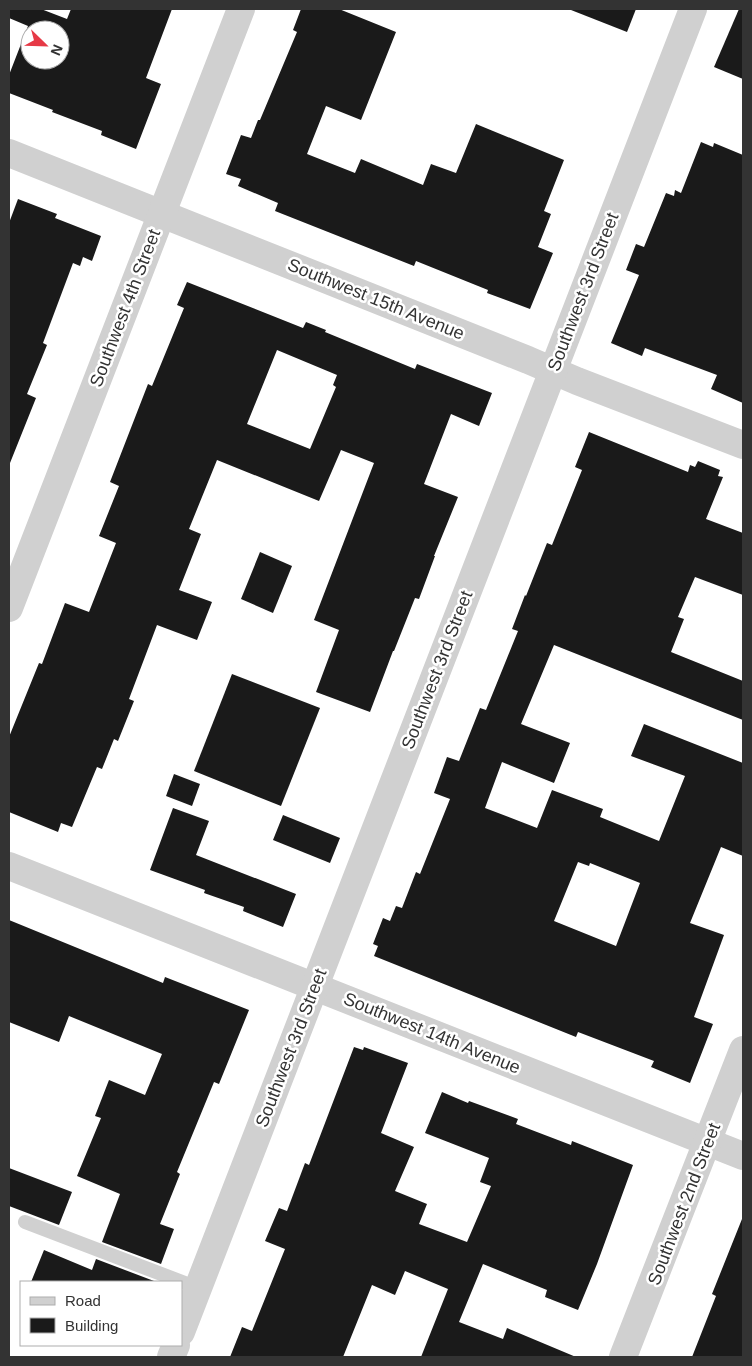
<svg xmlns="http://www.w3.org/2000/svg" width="752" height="1366" viewBox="0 0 752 1366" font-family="Arial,sans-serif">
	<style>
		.building { fill: #1a1a1a; fill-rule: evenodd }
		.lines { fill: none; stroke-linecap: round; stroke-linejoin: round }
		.service { stroke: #d0d0d0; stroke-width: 14 }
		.minor { stroke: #d0d0d0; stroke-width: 28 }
		.labels { text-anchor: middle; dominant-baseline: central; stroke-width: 5; stroke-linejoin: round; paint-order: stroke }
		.street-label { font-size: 18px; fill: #333; stroke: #fff }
	</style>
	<rect width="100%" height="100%" fill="#fff"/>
	<g class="building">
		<path d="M 9,9 L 41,9 L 67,19 L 71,9 L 172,9 L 146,78 L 161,84 L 136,149 L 101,135 L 102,131 L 52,112 L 53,110 L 9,93 L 9,75 L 28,26 L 9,18 ZM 30,30 L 60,30 L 60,60 L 30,60 Z"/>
		<polygon points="301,9 339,9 396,32 361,120 326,106 307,154 355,173 361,159 423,185 431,164 456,173 476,124 564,160 544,211 551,214 538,247 553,253 530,309 487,293 488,290 416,261 414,266 275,211 278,203 238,186 241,179 226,174 241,135 251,138 258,120 260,120 297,32 293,30"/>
		<polygon points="571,9 636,9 627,32 571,10"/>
		<polygon points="739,9 743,9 743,79 714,67"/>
		<polygon points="701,142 713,147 714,143 743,155 743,403 711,389 717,375 645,348 642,356 611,343 639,275 626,270 636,244 644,247 666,193 674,196 675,190 681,193"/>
		<polygon points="18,199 57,214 55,218 101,236 92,261 83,257 80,266 73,263 43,343 47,345 27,394 36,398 10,463 9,223"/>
		<path d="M 187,282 L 303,328 L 306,322 L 326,330 L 325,332 L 415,369 L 417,364 L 492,393 L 479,426 L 451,414 L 424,484 L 458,497 L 434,556 L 435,556 L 419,599 L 415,598 L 394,651 L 393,651 L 370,712 L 316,692 L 339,630 L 314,620 L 374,463 L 341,450 L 319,501 L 217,460 L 189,529 L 201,534 L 179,590 L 212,602 L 197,640 L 157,625 L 129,699 L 134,701 L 118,741 L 114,739 L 102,769 L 97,767 L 72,827 L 61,823 L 58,832 L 9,812 L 9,737 L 39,663 L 42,664 L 65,603 L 89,612 L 116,543 L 99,536 L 119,486 L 110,482 L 148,384 L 152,386 L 184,308 L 177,305 ZM 277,350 L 337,375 L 333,385 L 336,387 L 310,449 L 247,424 Z"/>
		<path d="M 589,432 L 688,472 L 690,465 L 695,467 L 698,461 L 720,470 L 718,476 L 723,477 L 706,519 L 743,533 L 743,595 L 695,577 L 678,617 L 684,619 L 671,652 L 743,681 L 743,720 L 554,645 L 521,724 L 570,743 L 554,783 L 502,762 L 485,808 L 537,828 L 552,790 L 603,809 L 600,817 L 659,841 L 685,776 L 631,756 L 644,724 L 743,763 L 743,856 L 721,847 L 690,923 L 724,935 L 694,1017 L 713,1024 L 690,1083 L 651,1067 L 654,1061 L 578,1032 L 576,1037 L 374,956 L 378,946 L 373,944 L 383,918 L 390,921 L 396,906 L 402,908 L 416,872 L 420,874 L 450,799 L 434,793 L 447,757 L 459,761 L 480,708 L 486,710 L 518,631 L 512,629 L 525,595 L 526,596 L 547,543 L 552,545 L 582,470 L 575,467 ZM 578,862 L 589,866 L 590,863 L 640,883 L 616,946 L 554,921 Z"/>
		<polygon points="260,552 292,566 273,613 241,599"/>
		<polygon points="232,674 320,708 281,806 194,771"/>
		<polygon points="174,774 200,784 192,806 166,796"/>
		<polygon points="173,808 209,821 196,855 296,894 283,927 243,911 244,907 204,893 205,890 150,870"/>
		<polygon points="283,815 340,838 330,863 273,840"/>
		<polygon points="9,920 163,983 165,977 249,1010 219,1084 214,1082 177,1172 180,1174 160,1224 174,1229 161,1264 102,1242 120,1194 77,1176 101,1118 95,1116 109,1080 145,1095 162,1054 69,1016 59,1042 9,1022"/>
		<polygon points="354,1047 363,1050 364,1047 408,1063 381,1133 414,1147 395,1191 427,1204 419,1224 467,1242 491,1186 480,1182 489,1158 425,1133 442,1092 468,1103 469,1101 518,1119 516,1124 571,1145 572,1141 633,1165 597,1264 578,1310 545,1297 547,1290 483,1264 459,1322 503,1339 507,1328 576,1357 421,1357 448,1289 405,1271 395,1295 372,1285 343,1357 230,1357 242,1327 252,1331 285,1249 265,1241 279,1208 287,1211 305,1163 309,1165"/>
		<polygon points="9,1168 72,1192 59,1225 9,1206"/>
		<polygon points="742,1219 743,1219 743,1357 692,1357 716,1296 712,1294"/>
		<polygon points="44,1250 92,1270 96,1259 154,1281 154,1282 31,1282"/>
	</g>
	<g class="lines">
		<polyline class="service" points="25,1222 198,1288"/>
		<g class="minor">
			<polyline points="9,153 528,360 577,381 743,445"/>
			<polyline points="9,608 241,9"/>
			<polyline points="9,866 743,1156"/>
			<polyline points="181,1332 693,9"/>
			<polyline points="171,1357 176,1345"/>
			<polyline points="623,1357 743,1050"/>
		</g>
	</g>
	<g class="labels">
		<g class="street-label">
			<text transform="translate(583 292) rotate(-69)">Southwest 3rd Street</text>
			<text transform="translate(376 299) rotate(22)">Southwest 15th Avenue</text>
			<text transform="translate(125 308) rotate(-69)">Southwest 4th Street</text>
			<text transform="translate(437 670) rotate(-69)">Southwest 3rd Street</text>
			<text transform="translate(432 1033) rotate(22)">Southwest 14th Avenue</text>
			<text transform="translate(291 1048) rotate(-69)">Southwest 3rd Street</text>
			<text transform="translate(684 1204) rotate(-69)">Southwest 2nd Street</text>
		</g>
	</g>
	<rect width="752" height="1366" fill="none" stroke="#333333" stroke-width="20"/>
	<rect x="20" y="1281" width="162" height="65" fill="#ffffff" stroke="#adadad"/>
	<rect x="30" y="1297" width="25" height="8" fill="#d0d0d0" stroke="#adadad"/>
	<text x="65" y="1306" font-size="15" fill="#333333">Road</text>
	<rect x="30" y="1318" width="25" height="15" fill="#1a1a1a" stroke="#adadad"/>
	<text x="65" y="1331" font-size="15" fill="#333333">Building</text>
	<g transform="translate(45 45) rotate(113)"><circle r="24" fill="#ffffff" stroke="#adadad"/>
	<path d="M0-4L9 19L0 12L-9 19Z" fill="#e63946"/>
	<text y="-8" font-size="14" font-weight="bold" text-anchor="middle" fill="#333333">N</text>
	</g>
</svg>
